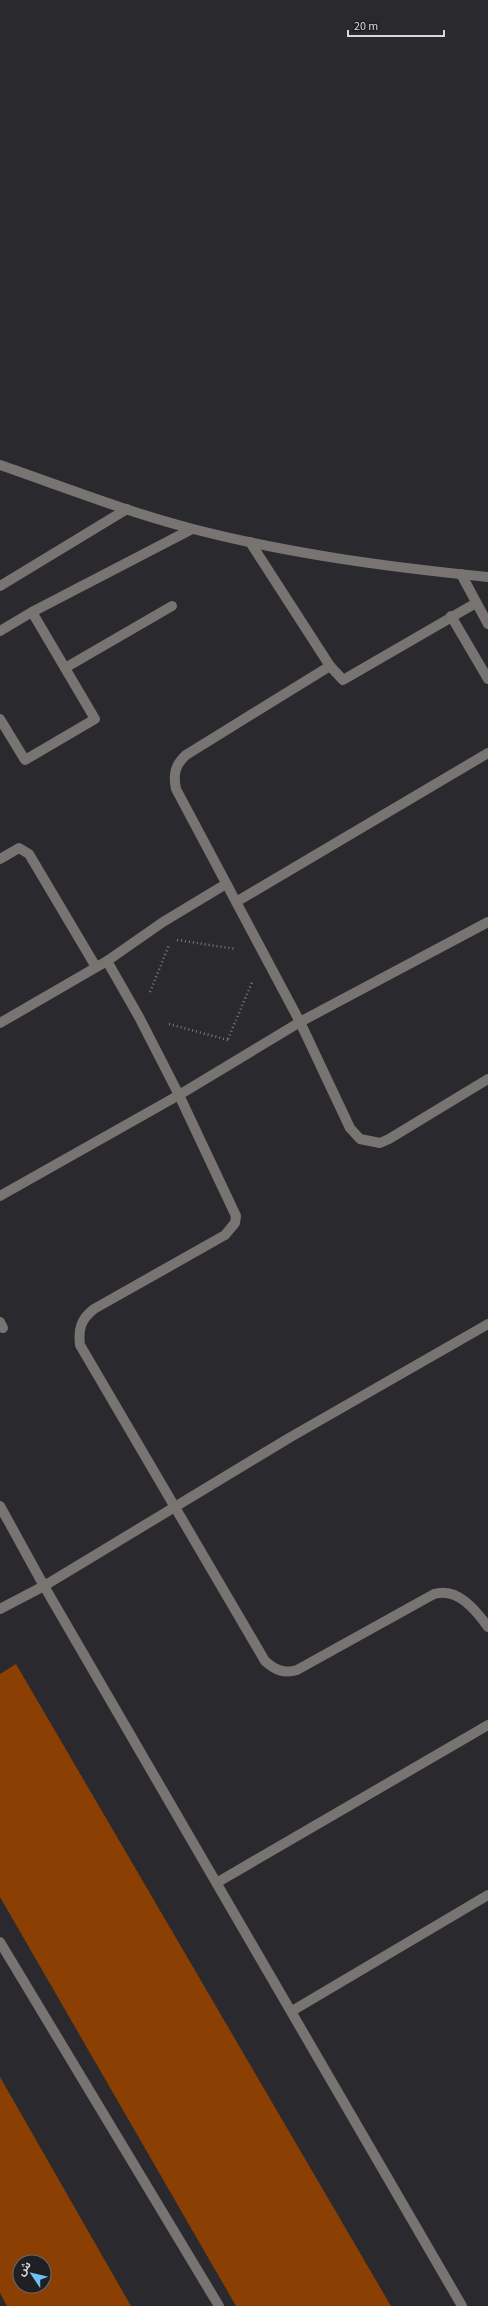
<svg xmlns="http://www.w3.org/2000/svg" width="488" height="2306" viewBox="0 0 488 2306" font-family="'Source Sans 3','Noto Sans Arabic',sans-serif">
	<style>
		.building { fill: #8c3f02; fill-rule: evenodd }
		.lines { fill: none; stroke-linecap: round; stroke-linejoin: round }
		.path { stroke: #7b7b7f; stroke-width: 2.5; stroke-dasharray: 1 3; stroke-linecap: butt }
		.minor { stroke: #777472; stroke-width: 10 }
	</style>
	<rect width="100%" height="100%" fill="#29292e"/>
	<g class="building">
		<polygon points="16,1664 391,2306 236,2306 0,1897 0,1674"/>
		<path d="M 0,2077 L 131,2306 L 7,2306 L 0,2293 ZM 20,2262 L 44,2262 L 44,2286 L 20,2286 Z"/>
	</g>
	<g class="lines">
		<g class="path">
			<polyline points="177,940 236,949"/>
			<polyline points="150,992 169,945"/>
			<polyline points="169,1024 228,1040"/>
			<polyline points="228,1039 253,980"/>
		</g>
		<g class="minor">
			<path d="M 0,465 C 64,487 127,512 193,529 C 290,554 388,567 488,577"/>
			<polyline points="250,542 330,666 343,680 476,603"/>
			<polyline points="461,574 488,624"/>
			<polyline points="0,586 127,509"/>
			<polyline points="451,616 488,679"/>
			<polyline points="0,631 32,612 192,529"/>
			<path d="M 330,666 L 186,755 C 175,765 173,774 176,789 L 300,1022 L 350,1128 L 360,1139 L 380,1143 L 389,1139 L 488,1079"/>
			<polyline points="65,668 172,606"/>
			<polyline points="0,719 25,760 95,719 32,612"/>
			<polyline points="0,859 19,848 29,854 96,967"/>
			<polyline points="236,902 488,753"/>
			<path d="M 107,961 L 139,1017 L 179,1095 L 236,1216 L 235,1223 L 225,1235 L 94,1309 C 81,1319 78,1329 80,1345 L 265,1661 C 275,1670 284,1674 297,1670 L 434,1594 C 457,1587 475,1609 488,1627"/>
			<polyline points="0,1023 107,961 163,922 226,884"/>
			<polyline points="0,1196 179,1095 300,1022 488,922"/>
			<polyline points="0,1322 3,1328"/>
			<polyline points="0,1506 44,1586 462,2306"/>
			<polyline points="0,1609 44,1586 289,1438 488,1324"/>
			<polyline points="218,1882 488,1725"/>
			<polyline points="0,1942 219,2306"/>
			<polyline points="292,2011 488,1895"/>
		</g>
	</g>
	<g transform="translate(32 2274) rotate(305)"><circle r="19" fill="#201f24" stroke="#69696d"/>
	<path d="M0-3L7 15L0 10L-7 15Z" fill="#6cc3f2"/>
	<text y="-6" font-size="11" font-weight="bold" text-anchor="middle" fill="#d7d7da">ش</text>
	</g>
	<path d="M348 30v6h96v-6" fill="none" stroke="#d7d7da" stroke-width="2"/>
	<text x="354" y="30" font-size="12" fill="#d7d7da" stroke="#201f24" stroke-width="3" paint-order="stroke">20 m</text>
</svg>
